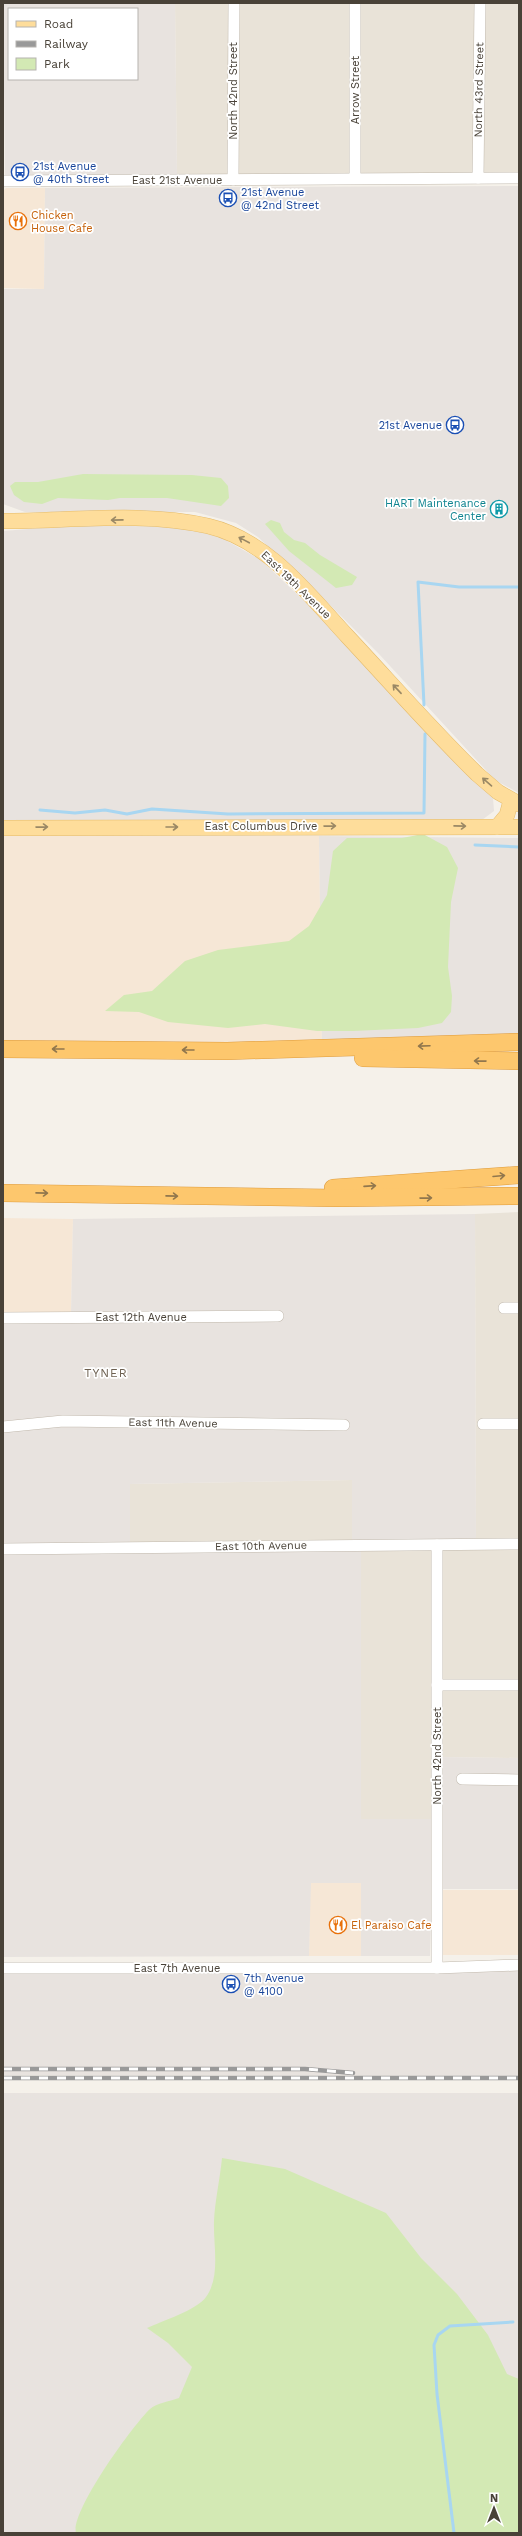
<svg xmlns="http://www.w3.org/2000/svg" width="522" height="2536" viewBox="0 0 522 2536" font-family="'Work Sans',sans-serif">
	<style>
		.residential { fill: #e9e3d8 }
		.commercial { fill: #f6e7d6 }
		.industrial { fill: #e8e3df; fill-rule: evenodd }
		.green { fill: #d3e9b4 }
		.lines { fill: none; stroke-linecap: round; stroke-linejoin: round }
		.stream { stroke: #a8d6f1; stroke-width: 3 }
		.minor-casing { stroke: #c1b9ad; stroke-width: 12 }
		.major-casing { stroke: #e4ba69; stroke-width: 16 }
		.highway-casing { stroke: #de9b3c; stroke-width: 18 }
		.minor { stroke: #fff; stroke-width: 11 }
		.major { stroke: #fedd9b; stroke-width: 15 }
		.highway { stroke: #fdc76d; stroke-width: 17 }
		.rail-casing { stroke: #999; stroke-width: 4.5 }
		.rail { stroke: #fff; stroke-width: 3; stroke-dasharray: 9; stroke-linecap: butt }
		.oneway { stroke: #9a8865 }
		.oneway2 { stroke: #91774d }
		.labels { text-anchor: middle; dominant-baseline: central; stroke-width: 3.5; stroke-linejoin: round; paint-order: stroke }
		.street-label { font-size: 11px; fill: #494238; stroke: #fff }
		.transit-label { font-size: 11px; fill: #164399; stroke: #fff; text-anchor: start }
		.food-label { font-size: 11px; fill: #c56008; stroke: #fff; text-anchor: start }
		.culture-label { font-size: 11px; fill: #0d838f; stroke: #fff; text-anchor: end }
		.neighbourhood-label { font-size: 12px; letter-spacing: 1px; fill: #6c5f4f; stroke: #fff }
	</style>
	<rect width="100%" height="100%" fill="#f5f1ea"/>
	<g class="residential">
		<polygon points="175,3 519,3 519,174 177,175"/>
		<polygon points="519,1212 519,1543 476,1543 475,1214"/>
		<polygon points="352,1480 352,1543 130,1544 130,1484"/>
		<polygon points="435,1547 434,1819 361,1819 361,1548"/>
		<polygon points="440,1550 519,1550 519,1758 440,1757"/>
	</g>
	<g class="commercial">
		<polygon points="6,188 45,188 44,289 3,288 3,191"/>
		<polygon points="3,836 319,836 322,1051 3,1049"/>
		<polygon points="3,1218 73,1219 71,1313 3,1312"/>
		<polygon points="310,1883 361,1883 361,1956 309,1956"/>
		<rect x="441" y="1890" width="78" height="65"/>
	</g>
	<g class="industrial">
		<path d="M 3,3 L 175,3 L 177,175 L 5,175 ZM 9,9 L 137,9 L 137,79 L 9,79 Z"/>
		<polygon points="519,186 519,793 495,780 379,654 326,601 258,537 236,523 195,512 25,512 3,504 3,289 44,289 45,188"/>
		<polygon points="79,525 181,527 222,538 261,560 319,615 493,798 494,811 482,820 3,822 3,531"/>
		<polygon points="319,836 519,838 519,1042 322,1051"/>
		<polygon points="475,1214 476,1543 352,1543 352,1480 130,1484 130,1544 3,1546 3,1312 71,1313 73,1219"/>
		<polygon points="361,1548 361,1819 434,1819 430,1956 361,1956 361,1883 311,1883 309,1956 3,1957 3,1551"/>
		<polygon points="440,1757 519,1758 519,1889 439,1889"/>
		<polygon points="3,1969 519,1970 519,2076 3,2075"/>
		<polygon points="3,2093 519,2093 519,2453 132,2533 3,2533"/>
	</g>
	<g class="green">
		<polygon points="83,474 192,475 221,478 228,486 229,498 221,506 167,498 120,498 108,500 58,498 42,504 24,502 14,495 10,486 15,482 38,482"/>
		<polygon points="271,520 280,523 284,532 294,540 305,543 320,555 357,577 352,585 336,588 289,551 265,524"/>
		<polygon points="423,834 447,847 458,868 451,902 448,967 452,996 451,1012 442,1023 418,1028 353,1031 317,1031 265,1024 228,1028 168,1022 139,1012 105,1011 124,995 152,991 185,961 218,950 289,941 309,926 327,895 333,851 347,838 402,838"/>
		<path d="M 222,2158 L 285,2169 L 386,2213 L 421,2258 L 457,2294 L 488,2335 L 507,2374 L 519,2379 L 519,2533 L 76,2533 C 70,2512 133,2425 150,2409 C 156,2403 171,2401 179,2398 L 192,2367 L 168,2343 L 147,2328 C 162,2321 197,2310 206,2297 C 221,2276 213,2245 214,2221 C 215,2200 220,2179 222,2158 Z"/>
	</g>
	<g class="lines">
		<g class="stream">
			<polyline points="424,705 418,582 459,587 519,587"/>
			<polyline points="40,810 75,813 105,810 127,814 152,809 228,814 424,813 425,734"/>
			<polyline points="475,845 519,847"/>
			<polyline points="454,2533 437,2394 434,2345 438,2335 450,2326 513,2322"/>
		</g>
		<defs>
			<g id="minor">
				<polyline points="355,3 355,178"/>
				<polyline points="478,178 480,3"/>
				<polyline points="233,180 234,3"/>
				<polyline points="3,181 519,178"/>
				<polyline points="504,1308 519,1308"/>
				<polyline points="3,1318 278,1316"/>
				<polyline points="483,1424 519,1424"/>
				<polyline points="3,1427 63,1421 344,1425"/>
				<polyline points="437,1545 437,1968"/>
				<polyline points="3,1549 519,1544"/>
				<polyline points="437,1685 519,1685"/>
				<polyline points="462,1779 519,1780"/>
				<polyline points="3,1968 437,1968 519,1965"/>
			</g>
			<g id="major">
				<path d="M 3,521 C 69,521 144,511 208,526 C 268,540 309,595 348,637 C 391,683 432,730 477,774 L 498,792 L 519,804"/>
				<polyline points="497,827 507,815 511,800"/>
				<polyline points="3,828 519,827"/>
			</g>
			<g id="highway">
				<polyline points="3,1049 227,1051 519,1042"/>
				<polyline points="363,1058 519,1061"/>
				<polyline points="333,1188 519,1175"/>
				<polyline points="3,1193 338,1198 519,1196"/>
			</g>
		</defs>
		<use href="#minor" class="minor-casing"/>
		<use href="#major" class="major-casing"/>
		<use href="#highway" class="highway-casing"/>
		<use href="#minor" class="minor"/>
		<use href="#major" class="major"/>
		<use href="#highway" class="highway"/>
		<defs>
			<g id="rail">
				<polyline points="3,2069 305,2069 353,2073"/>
				<polyline points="3,2078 519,2078"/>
			</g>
		</defs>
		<use href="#rail" class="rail-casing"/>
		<use href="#rail" class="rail"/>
	</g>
	<defs><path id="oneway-shaft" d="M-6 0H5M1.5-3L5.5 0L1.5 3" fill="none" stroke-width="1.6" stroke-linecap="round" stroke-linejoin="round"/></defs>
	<g class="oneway">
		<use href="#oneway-shaft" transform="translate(117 520) rotate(179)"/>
		<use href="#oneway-shaft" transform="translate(244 540) rotate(-152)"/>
		<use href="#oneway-shaft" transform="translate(397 689) rotate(-133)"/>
		<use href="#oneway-shaft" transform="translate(487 782) rotate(-139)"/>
		<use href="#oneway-shaft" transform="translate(330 826) rotate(-1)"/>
		<use href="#oneway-shaft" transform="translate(460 826) rotate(1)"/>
		<use href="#oneway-shaft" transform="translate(42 827) rotate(-1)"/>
		<use href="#oneway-shaft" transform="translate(172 827)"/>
	</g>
	<g class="oneway2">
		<use href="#oneway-shaft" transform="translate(424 1046) rotate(178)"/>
		<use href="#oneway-shaft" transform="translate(58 1049) rotate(-180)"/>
		<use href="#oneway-shaft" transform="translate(188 1050) rotate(-180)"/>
		<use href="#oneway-shaft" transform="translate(480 1061) rotate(-179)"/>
		<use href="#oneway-shaft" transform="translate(499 1176) rotate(-5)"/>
		<use href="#oneway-shaft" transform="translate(370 1186) rotate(-4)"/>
		<use href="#oneway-shaft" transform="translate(42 1193) rotate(1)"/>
		<use href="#oneway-shaft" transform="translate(172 1196) rotate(1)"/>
		<use href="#oneway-shaft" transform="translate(426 1198) rotate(-1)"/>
	</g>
	<defs>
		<symbol id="bus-ring" viewBox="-11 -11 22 22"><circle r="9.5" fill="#fff" stroke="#1a4fb4" stroke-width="1.5"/><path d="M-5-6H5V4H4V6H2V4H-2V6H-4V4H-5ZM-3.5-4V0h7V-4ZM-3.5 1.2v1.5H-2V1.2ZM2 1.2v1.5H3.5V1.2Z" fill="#1a4fb4"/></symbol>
		<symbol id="restaurant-ring" viewBox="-11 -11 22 22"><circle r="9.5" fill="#fff" stroke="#e8710a" stroke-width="1.5"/><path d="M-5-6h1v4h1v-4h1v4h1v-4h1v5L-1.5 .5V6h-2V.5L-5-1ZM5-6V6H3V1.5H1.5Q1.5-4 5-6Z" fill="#e8710a"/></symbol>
		<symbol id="building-ring" viewBox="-11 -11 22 22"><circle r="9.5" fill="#fff" stroke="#0f9aa8" stroke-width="1.5"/><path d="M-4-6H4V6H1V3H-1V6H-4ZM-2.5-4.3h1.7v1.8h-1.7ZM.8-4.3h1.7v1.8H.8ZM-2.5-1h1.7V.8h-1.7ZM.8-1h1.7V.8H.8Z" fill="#0f9aa8"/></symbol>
	</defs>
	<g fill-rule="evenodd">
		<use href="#bus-ring" x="10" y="162" width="20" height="20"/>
		<use href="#bus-ring" x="218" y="188" width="20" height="20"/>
		<use href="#restaurant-ring" x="8" y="211" width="20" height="20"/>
		<use href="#bus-ring" x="445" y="415" width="20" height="20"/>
		<use href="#building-ring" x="489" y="499" width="20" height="20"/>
		<use href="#restaurant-ring" x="328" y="1915" width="20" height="20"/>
		<use href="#bus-ring" x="221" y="1974" width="20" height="20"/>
	</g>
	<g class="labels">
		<g class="street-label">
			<text transform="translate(355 90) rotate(-90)">Arrow Street</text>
			<text transform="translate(479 90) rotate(-89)">North 43rd Street</text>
			<text transform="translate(233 91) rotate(-90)">North 42nd Street</text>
			<text x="177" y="180">East 21st Avenue</text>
			<text transform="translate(296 585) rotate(44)">East 19th Avenue</text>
			<text x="261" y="826">East Columbus Drive</text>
			<text x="141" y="1317">East 12th Avenue</text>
			<text transform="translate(173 1423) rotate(1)">East 11th Avenue</text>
			<text transform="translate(261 1546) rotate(-1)">East 10th Avenue</text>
			<text transform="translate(437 1756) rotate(-90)">North 42nd Street</text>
			<text x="177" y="1968">East 7th Avenue</text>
		</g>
		<g class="transit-label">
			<text x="33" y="166">21st Avenue<tspan x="33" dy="13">@ 40th Street</tspan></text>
			<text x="241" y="192">21st Avenue<tspan x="241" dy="13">@ 42nd Street</tspan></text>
			<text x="442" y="425" text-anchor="end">21st Avenue</text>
			<text x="244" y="1978">7th Avenue<tspan x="244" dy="13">@ 4100</tspan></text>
		</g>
		<g class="food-label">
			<text x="31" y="215">Chicken<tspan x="31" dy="13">House Cafe</tspan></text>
			<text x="351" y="1925">El Paraiso Cafe</text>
		</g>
		<g class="culture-label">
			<text x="486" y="503">HART Maintenance<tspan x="486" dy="13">Center</tspan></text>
		</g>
		<g class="neighbourhood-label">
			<text x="106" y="1373">TYNER</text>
		</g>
	</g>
	<rect width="522" height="2536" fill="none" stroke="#494238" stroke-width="8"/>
	<rect x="8" y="8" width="130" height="72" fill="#ffffff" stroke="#b6b3af"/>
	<rect x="16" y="21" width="20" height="6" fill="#fedd9b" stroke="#b6b3af"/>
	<text x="44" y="28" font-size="12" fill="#494238">Road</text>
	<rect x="16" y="41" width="20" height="6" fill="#999999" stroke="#b6b3af"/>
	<text x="44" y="48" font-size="12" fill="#494238">Railway</text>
	<rect x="16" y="58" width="20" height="12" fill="#d3e9b4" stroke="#b6b3af"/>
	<text x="44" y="68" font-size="12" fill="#494238">Park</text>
	<g transform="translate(494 2508)" stroke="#ffffff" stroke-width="3" paint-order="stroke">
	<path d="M0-3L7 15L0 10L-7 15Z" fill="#494238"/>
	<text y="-6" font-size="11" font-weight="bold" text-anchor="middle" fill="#494238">N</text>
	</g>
</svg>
